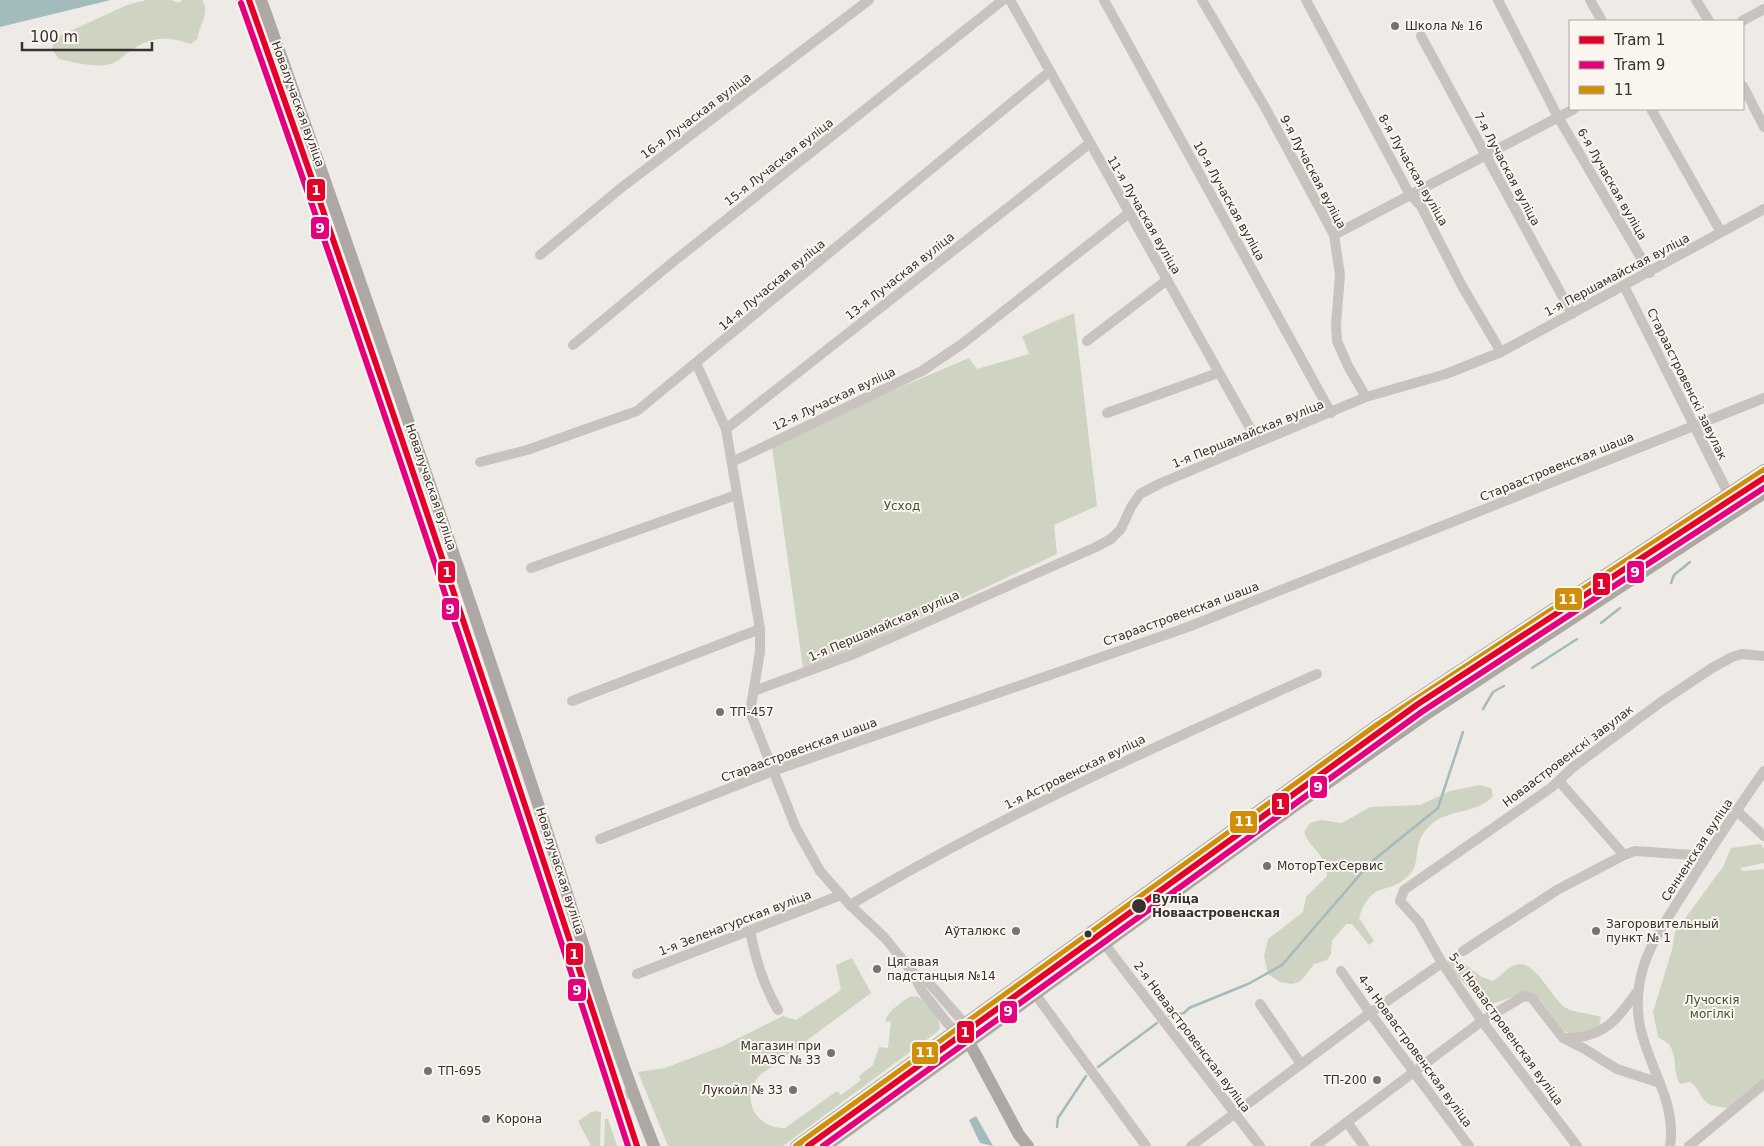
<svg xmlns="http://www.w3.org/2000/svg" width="1764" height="1146" viewBox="0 0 1764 1146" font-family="'DejaVu Sans',sans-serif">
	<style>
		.green { fill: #ced3c2 }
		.water { fill: #a4bbbd }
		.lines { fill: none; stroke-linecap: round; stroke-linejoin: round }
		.stream { stroke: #a4bbbd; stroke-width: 2.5 }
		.minor { stroke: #c8c3be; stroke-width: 10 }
		.major { stroke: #ada8a3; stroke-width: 12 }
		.bus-1-casing { stroke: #f9f5ef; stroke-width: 10 }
		.bus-1 { stroke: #d18f09; stroke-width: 6 }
		.tram-1-casing { stroke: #f9f5ef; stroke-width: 10 }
		.tram-2-casing { stroke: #f9f5ef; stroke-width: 10 }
		.tram-1 { stroke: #e4002b; stroke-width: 6 }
		.tram-2 { stroke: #e5007d; stroke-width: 6 }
		.poi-dot { fill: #78726e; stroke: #f9f5ef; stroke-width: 2 }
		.stop-dot { fill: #39312d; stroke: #f9f5ef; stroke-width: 2 }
		.labels { text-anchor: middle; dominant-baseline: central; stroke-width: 4; stroke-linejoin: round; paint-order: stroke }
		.poi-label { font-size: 12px; fill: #39312d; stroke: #f9f5ef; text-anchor: start }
		.street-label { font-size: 12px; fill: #39312d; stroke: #f9f5ef }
		.park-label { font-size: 12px; fill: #465433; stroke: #f9f5ef }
		.stop-label { font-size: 12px; font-weight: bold; fill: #39312d; stroke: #f9f5ef; text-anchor: start }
		.line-badge { stroke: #f9f5ef; stroke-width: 2 }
		.badge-label { font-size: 14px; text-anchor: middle; font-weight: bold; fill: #fff }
	</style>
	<rect width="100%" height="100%" fill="#eeebe6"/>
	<g class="green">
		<path d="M 146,0 L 171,0 L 179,3 L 182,0 L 202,0 C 211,13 199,24 198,38 L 191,44 C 164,35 148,37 126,54 C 120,59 113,65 105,65 C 91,67 73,62 59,59 L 52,49 L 55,38 L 127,5 Z"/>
		<polygon points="1074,313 1097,506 1054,525 1057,554 861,646 803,668 772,447 887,393 969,358 977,369 1029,354 1022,336"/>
		<path d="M 1480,785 L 1491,788 L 1493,796 C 1478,813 1453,809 1434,822 C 1409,841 1423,862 1409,875 C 1389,897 1373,877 1359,918 L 1374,941 L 1369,945 L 1352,924 L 1346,924 L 1332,941 L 1331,954 L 1327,960 L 1314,964 L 1301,981 L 1292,984 L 1280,982 L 1268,974 L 1264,956 L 1268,939 L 1303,912 L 1306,897 L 1327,876 C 1326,853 1311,851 1304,832 L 1310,823 L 1321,820 L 1342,823 L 1370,807 L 1420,805 L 1450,791 Z"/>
		<path d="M 1760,844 L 1764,848 L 1764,863 L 1740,868 L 1743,871 L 1764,869 L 1764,1080 L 1728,1108 C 1722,1107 1711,1107 1705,1101 C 1698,1094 1700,1089 1690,1082 L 1680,1084 C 1672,1072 1678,1059 1670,1046 C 1668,1042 1662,1040 1658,1037 L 1653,1012 L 1672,950 L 1675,932 L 1723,867 L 1731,848 Z"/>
		<path d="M 1455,957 L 1482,977 L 1493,981 C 1500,977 1505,970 1511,967 C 1534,952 1550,1000 1568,1009 C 1572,1012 1593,1014 1601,1017 L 1599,1027 L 1574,1035 L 1564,1031 L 1541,1001 L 1527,993 L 1494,1003 L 1483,1002 L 1447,966 L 1448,959 Z"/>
		<path d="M 852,958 L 871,993 L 760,1075 C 739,1098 756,1129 785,1128 L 837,1091 L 841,1095 L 861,1080 L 859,1076 L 873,1065 L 879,1047 L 888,1048 L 891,1022 L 885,1021 C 888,1014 891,1010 897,1006 C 913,992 919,993 931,1010 C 936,1016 939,1020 940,1028 L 937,1032 L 783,1146 L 668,1146 L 638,1072 L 665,1068 L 723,1046 L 783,1016 L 796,1020 L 841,990 L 836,965 Z"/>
		<polygon points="597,1111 601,1112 600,1146 591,1146 578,1121 591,1112"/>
		<polygon points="605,1119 608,1119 617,1146 604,1146"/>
	</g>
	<g class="water">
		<polygon points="0,0 111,0 0,27"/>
		<polygon points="976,1116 993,1146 980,1143 969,1120"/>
	</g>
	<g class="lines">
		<g class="stream">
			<polyline points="1671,583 1674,575 1690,562"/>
			<polyline points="1601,623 1620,608"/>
			<polyline points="1532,668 1577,639"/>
			<polyline points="1483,709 1493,692 1504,686"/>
			<polyline points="1169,1016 1184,1013 1189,1008 1248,984 1282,965 1370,863 1438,808 1463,732"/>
			<polyline points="1098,1067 1157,1023"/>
			<polyline points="1057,1127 1058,1118 1086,1076"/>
		</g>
		<g class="minor">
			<polyline points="1010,0 1258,442"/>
			<polyline points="1104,0 1331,413"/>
			<polyline points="1202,0 1266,109 1334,235 1340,275 1336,325 1337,341 1348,366 1366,397"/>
			<polyline points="1306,0 1409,193 1421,206 1462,286 1501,352"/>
			<polyline points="1498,0 1558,117 1650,273"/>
			<polyline points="1590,0 1602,21"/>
			<polyline points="1696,0 1709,21"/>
			<polyline points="1742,21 1764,9"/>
			<polyline points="1421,36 1572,314"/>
			<polyline points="1743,86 1764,127"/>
			<polyline points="1651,109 1721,232"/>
			<polyline points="1334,235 1574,109"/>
			<polyline points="540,255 621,188 869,0"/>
			<polyline points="1624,286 1737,511"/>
			<polyline points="1087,341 1167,280"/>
			<polyline points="573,345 673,262 1003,0"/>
			<polyline points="696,363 726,429 760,629 760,652 750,712 796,828 820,871 850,905 885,938 913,973 922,991 948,1024 969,1042"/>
			<polyline points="1107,413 1218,373"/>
			<polyline points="726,429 1089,144"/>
			<polyline points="480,462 527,450 637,411 1049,72"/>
			<polyline points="732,462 922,371 962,344 1129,213"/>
			<polyline points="531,568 736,495"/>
			<polyline points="754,691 854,654 1096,547 1111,539 1121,529 1131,507 1140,494 1161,483 1366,397 1446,374 1501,352 1764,209"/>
			<polyline points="572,701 760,629"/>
			<polyline points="1559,781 1624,855 1635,851 1707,856"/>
			<polyline points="1737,811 1764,836"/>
			<polyline points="600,839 773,771 1188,627 1764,398"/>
			<path d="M 850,905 C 1000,816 1158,745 1317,674"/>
			<polyline points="1093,929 1260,1146"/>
			<path d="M 750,931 C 756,960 763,984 778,1010"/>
			<polyline points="1463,951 1557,890 1624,855"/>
			<polyline points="1341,971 1370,1013 1469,1146"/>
			<polyline points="914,973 930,984 965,1024 969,1042"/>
			<polyline points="637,974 841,895"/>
			<polyline points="1025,980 1146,1146"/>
			<polyline points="1260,1004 1301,1064"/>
			<path d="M 1567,1038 C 1604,1038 1619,1018 1639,989"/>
			<polyline points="615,1098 633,1093"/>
			<polyline points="1347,1122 1364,1146"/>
			<polyline points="1191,1146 1370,1013 1442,963"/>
			<polyline points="1315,1146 1482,1021 1524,996 1532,998 1563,1038 1583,1048 1617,1069 1660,1083"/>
			<polyline points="1577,1146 1482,1021 1442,963 1419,922 1400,901 1404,890 1552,787 1572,768 1661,702 1712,668 1732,657 1742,654 1764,656"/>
			<path d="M 1670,1146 C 1677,1102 1648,1067 1640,1026 C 1636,1006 1638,984 1644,965 C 1653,938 1671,913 1686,889 C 1711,849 1737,809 1764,771"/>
			<polyline points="1689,1146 1764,1084"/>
		</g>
		<g class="major">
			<polyline points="242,0 333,257 530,835 629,1146"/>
			<path d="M 261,0 C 354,260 443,521 531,783 C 572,904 606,1028 654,1146"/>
			<polyline points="969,1042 1019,1135 1028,1146"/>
			<polyline points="796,1146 1377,725 1764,470"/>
			<polyline points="826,1146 1292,808 1425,715 1764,493"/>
		</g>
		<defs>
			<polyline id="bus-1" points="796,1146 1377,725 1764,470"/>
		</defs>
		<use href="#bus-1" class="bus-1-casing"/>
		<use href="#bus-1" class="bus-1"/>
		<defs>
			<g id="tram-1">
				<path d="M 249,0 C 384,380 512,762 637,1146"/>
				<polyline points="808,1146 1418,704 1764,478"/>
			</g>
			<g id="tram-2">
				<path d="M 241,3 C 376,382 503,763 628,1146"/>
				<polyline points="823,1146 1423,711 1764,488"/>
			</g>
		</defs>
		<use href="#tram-1" class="tram-1-casing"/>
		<use href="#tram-2" class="tram-2-casing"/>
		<use href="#tram-1" class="tram-1"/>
		<use href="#tram-2" class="tram-2"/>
	</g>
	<g class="poi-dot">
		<circle cx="1395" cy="26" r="5"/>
		<circle cx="720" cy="712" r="5"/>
		<circle cx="1267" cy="866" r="5"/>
		<circle cx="1016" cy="931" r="5"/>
		<circle cx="1596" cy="931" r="5"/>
		<circle cx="877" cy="969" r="5"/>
		<circle cx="831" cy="1053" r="5"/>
		<circle cx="428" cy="1071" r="5"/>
		<circle cx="1377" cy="1080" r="5"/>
		<circle cx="793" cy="1090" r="5"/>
		<circle cx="486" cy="1119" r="5"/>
	</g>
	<g class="stop-dot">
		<circle cx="1139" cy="906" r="8"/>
		<circle cx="1088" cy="934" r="4.5"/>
	</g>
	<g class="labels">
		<g class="poi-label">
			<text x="1405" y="26">Школа № 16</text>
			<text x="730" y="712">ТП-457</text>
			<text x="1277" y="866">МоторТехСервис</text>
			<text x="1606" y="924">Загоровительный<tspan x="1606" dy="14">пункт № 1</tspan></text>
			<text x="1006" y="931" text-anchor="end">Аўталюкс</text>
			<text x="887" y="962">Цягавая<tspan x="887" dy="14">падстанцыя №14</tspan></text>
			<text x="821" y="1046" text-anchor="end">Магазин при<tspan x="821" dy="14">МАЗС № 33</tspan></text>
			<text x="438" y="1071">ТП-695</text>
			<text x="1367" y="1080" text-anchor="end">ТП-200</text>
			<text x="783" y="1090" text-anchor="end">Лукойл № 33</text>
			<text x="496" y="1119">Корона</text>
		</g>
		<g class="street-label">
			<text transform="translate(298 104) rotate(70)">Новалучаская вуліца</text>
			<text transform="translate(696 116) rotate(-37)">16-я Лучаская вуліца</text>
			<text transform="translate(779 162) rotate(-38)">15-я Лучаская вуліца</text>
			<text transform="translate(1507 169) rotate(62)">7-я Лучаская вуліца</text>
			<text transform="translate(1413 170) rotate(60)">8-я Лучаская вуліца</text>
			<text transform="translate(1313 172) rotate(62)">9-я Лучаская вуліца</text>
			<text transform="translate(1612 184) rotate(60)">6-я Лучаская вуліца</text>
			<text transform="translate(1229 201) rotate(61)">10-я Лучаская вуліца</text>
			<text transform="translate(1144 215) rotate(60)">11-я Лучаская вуліца</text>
			<text transform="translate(1617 275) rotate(-28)">1-я Першамайская вуліца</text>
			<text transform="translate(900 276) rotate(-38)">13-я Лучаская вуліца</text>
			<text transform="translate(772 285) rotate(-40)">14-я Лучаская вуліца</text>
			<text transform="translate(1687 384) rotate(64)">Стараастровенскі завулак</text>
			<text transform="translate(834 399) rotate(-25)">12-я Лучаская вуліца</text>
			<text transform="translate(1248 434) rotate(-22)">1-я Першамайская вуліца</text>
			<text transform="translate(1557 467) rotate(-22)">Стараастровенская шаша</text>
			<text transform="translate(431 487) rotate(71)">Новалучаская вуліца</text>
			<text transform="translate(1181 614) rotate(-20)">Стараастровенская шаша</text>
			<text transform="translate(884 626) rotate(-23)">1-я Першамайская вуліца</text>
			<text transform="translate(799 750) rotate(-20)">Стараастровенская шаша</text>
			<text transform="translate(1568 756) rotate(-37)">Новаастровенскі завулак</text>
			<text transform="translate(1075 772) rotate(-26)">1-я Астровенская вуліца</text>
			<text transform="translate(1697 850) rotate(-57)">Сенненская вуліца</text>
			<text transform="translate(560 871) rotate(72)">Новалучаская вуліца</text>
			<text transform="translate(735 923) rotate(-21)">1-я Зеленагурская вуліца</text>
			<text transform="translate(1506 1029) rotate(54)">5-я Новаастровенская вуліца</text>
			<text transform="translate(1192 1037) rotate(53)">2-я Новаастровенская вуліца</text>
			<text transform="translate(1415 1051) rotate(54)">4-я Новаастровенская вуліца</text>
		</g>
		<g class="park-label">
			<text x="902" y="506">Усход</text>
			<text x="1712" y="1000">Лучоскія<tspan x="1712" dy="14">могілкі</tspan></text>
		</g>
		<g class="stop-label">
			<text x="1152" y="899">Вуліца<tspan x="1152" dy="14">Новаастровенская</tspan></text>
		</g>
	</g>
	<g class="line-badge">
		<rect x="306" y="178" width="20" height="24" rx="5" fill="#e4002b"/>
		<rect x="310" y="216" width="20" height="24" rx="5" fill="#e5007d"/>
		<rect x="437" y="560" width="19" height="24" rx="5" fill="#e4002b"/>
		<rect x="1626" y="560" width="19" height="24" rx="5" fill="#e5007d"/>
		<rect x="1592" y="572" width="19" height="24" rx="5" fill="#e4002b"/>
		<rect x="1554" y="587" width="29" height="24" rx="5" fill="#d18f09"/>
		<rect x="441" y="597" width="19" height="24" rx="5" fill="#e5007d"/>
		<rect x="1309" y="775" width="19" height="24" rx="5" fill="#e5007d"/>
		<rect x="1271" y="792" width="19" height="24" rx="5" fill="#e4002b"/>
		<rect x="1229" y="810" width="29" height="24" rx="5" fill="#d18f09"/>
		<rect x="565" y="942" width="19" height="24" rx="5" fill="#e4002b"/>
		<rect x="567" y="978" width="20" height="24" rx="5" fill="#e5007d"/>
		<rect x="999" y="1000" width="19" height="24" rx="5" fill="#e5007d"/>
		<rect x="956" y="1020" width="19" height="24" rx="5" fill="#e4002b"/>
		<rect x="911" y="1041" width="28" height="24" rx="5" fill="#d18f09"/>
	</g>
	<g class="badge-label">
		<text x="316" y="195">1</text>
		<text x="320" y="233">9</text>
		<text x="447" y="577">1</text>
		<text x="1635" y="577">9</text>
		<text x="1601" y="589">1</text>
		<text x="1568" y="604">11</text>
		<text x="450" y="614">9</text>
		<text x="1318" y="792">9</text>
		<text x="1280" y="809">1</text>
		<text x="1244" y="826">11</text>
		<text x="574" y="959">1</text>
		<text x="577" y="995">9</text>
		<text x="1008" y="1016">9</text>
		<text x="965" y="1037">1</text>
		<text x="925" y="1057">11</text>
	</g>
	<rect x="1569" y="20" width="175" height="90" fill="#f9f5ef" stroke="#aca7a1"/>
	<rect x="1579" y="36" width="25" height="8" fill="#e4002b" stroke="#aca7a1"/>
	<text x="1614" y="45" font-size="15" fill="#39312d">Tram 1</text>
	<rect x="1579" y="61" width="25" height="8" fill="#e5007d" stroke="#aca7a1"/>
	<text x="1614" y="70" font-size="15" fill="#39312d">Tram 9</text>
	<rect x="1579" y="86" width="25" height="8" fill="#d18f09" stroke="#aca7a1"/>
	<text x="1614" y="95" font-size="15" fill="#39312d">11</text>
	<path d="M22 42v8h130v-8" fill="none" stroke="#39312d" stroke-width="2.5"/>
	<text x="30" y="42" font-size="15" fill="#39312d" stroke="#f9f5ef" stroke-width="4" paint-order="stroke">100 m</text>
</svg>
